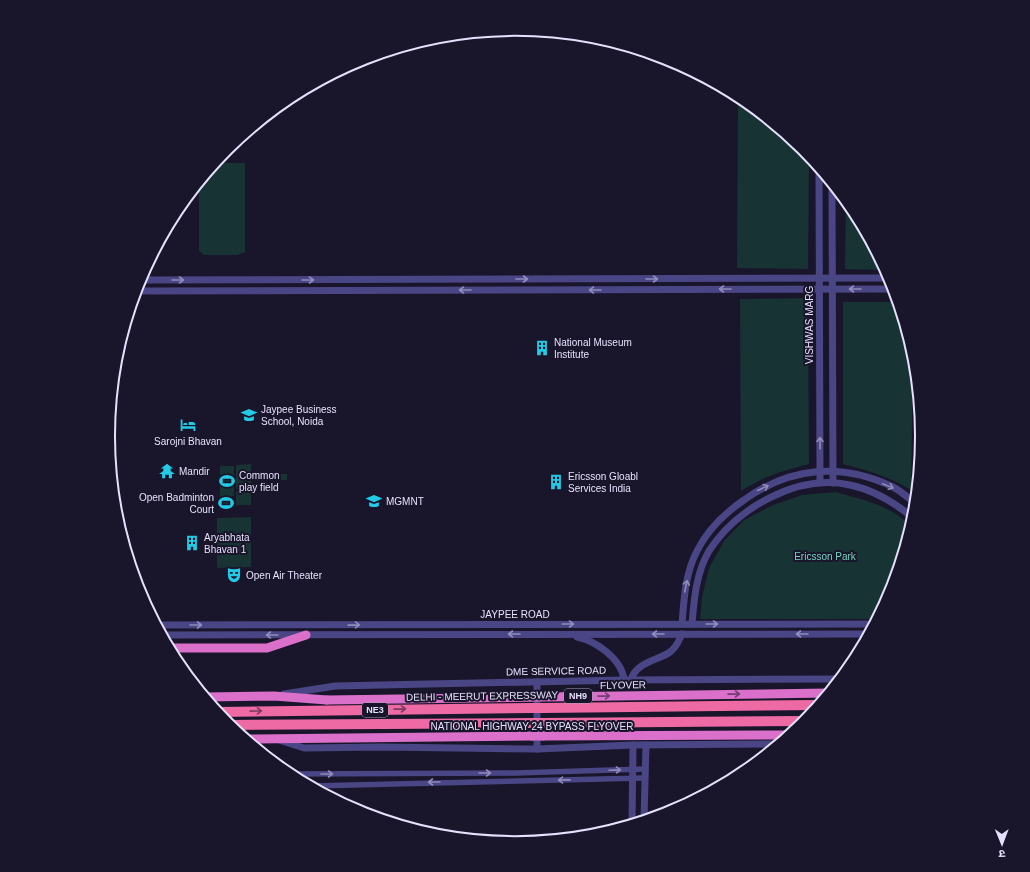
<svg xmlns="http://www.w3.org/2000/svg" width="1030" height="872" viewBox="0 0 1030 872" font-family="Arial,'Noto Sans Devanagari',sans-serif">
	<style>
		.green { fill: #183333 }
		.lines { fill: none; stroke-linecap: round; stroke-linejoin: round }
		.minor { stroke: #4a4584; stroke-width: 5.5 }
		.tertiary { stroke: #4a4584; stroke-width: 7 }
		.trunk { stroke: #da70ca; stroke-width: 9 }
		.motorway { stroke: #ee6aa4; stroke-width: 10 }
		.trunk-bridge { stroke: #da70ca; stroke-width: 9 }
		.motorway-bridge { stroke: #ee6aa4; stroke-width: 10 }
		.oneway { stroke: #908bba }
		.oneway2 { stroke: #703e72 }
		.oneway3 { stroke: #793b61 }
		.labels { text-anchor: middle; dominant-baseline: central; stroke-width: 4; stroke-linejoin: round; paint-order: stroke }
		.shield { fill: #19152a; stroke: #a8a4bd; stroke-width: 1 }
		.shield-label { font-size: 9px; font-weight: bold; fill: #e5e1fc }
		.street-label { font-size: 10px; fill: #e5e1fc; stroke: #19152a }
		.poi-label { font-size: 10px; fill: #e5e1fc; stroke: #19152a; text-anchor: start }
		.park-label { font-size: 10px; fill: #74d5c1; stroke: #19152a }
		.rim { fill: none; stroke: #e5e1fc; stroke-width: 2 }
	</style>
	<rect width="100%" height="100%" fill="#19152a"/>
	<g class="green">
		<polygon points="738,96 803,148 809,156 808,269 737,268"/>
		<polygon points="215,163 245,163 245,252 238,255 204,255 199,251 199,182"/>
		<polygon points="846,201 854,210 885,270 845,269"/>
		<path d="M 808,298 L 809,464 C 782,471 765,476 741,491 L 740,299 Z"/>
		<path d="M 843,302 L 898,302 L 913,354 L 911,490 C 888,476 869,471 843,464 Z"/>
		<polygon points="251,464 251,488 236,489 236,465"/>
		<polygon points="220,466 234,466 234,496 220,497"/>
		<polygon points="264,474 287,474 287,480 265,480"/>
		<polygon points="251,490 251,505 236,505 236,491"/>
		<path d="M 836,492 C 863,500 890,505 911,526 L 891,592 L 877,619 L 700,619 L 702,597 L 709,568 L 724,541 L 744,520 L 773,505 L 802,495 Z"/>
		<polygon points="218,500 234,500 234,506 218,507"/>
		<polygon points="251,517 251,567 217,568 217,518"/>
	</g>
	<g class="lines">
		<g class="minor">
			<polyline points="288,774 516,773 645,769"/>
			<polyline points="310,786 644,778"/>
		</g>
		<g class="tertiary">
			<polyline points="819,168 820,482"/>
			<polyline points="832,184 833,483"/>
			<polyline points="139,280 890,278"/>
			<polyline points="136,291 894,289"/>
			<path d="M 682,624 C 684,599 685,574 697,551 C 708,529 725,513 744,500 C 790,467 841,462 893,487 C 901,491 908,498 915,503"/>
			<path d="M 692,624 C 694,600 696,573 709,551 C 737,508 798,473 850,485 C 874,490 894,502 913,518"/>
			<polyline points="157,625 874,624"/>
			<polyline points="162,635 869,634"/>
			<path d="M 577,637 C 596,641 622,659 624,680"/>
			<path d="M 631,680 C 636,662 657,661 670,652 C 677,647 679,640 682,634"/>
			<polyline points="537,682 537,749"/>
			<polyline points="284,694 335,686 624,680 840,679"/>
			<polyline points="279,740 304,748 381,747 537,749 633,745 778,744"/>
			<polyline points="644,820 646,745"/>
			<polyline points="632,824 633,745"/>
		</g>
		<g class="trunk">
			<polyline points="169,648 267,648 306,635"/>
			<polyline points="205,697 274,696 327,700"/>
			<polyline points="543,736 789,735"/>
			<polyline points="245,739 532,736"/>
		</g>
		<g class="motorway">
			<polyline points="543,708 818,705"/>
			<polyline points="217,712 532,708"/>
			<polyline points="543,723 805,721"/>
			<polyline points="228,725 532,723"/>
		</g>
		<g class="trunk-bridge">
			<polyline points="327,700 828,693"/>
			<polyline points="532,736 543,736"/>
		</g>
		<g class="motorway-bridge">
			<polyline points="532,708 543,708"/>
			<polyline points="532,723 543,723"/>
		</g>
	</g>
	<defs><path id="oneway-shaft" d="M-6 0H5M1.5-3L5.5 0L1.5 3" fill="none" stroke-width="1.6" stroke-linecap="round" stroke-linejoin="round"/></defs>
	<g class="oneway">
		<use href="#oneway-shaft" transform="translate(522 279)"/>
		<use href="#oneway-shaft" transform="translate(652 279)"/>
		<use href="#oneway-shaft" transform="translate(178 280)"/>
		<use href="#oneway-shaft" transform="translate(308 280)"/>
		<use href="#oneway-shaft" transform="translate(725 289) rotate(180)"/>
		<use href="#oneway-shaft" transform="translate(855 289) rotate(180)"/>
		<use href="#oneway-shaft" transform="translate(465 290) rotate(180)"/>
		<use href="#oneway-shaft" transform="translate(595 290) rotate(180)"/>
		<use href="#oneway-shaft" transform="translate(820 443) rotate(-90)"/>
		<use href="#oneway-shaft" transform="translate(888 486) rotate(22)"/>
		<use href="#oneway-shaft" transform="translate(763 488) rotate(-25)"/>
		<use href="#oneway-shaft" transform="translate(686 586) rotate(-78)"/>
		<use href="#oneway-shaft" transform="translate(568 624)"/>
		<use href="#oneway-shaft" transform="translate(712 624)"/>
		<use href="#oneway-shaft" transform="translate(196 625)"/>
		<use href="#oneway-shaft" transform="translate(354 625) rotate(-1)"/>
		<use href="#oneway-shaft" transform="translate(514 634) rotate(180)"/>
		<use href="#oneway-shaft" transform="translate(658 634) rotate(180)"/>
		<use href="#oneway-shaft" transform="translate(802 634) rotate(180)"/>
		<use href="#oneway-shaft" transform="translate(272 635) rotate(180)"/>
		<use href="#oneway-shaft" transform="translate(615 770) rotate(-2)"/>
		<use href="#oneway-shaft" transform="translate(485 773)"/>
		<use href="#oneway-shaft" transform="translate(327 774)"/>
		<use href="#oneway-shaft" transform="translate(564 780) rotate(179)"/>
		<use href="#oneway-shaft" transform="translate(434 782) rotate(180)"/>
	</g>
	<g class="oneway2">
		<use href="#oneway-shaft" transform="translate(734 694) rotate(-1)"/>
		<use href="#oneway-shaft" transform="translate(604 696) rotate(-1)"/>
	</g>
	<g class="oneway3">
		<use href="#oneway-shaft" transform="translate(400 709) rotate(-1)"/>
		<use href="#oneway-shaft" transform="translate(256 711) rotate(-1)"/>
	</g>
	<defs>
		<symbol id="building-bare" viewBox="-9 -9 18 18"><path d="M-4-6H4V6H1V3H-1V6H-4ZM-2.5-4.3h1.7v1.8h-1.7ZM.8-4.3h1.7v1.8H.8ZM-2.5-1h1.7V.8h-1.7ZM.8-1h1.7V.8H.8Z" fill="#23cae6" stroke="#19152a" stroke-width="2.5" paint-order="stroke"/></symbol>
		<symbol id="university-bare" viewBox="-9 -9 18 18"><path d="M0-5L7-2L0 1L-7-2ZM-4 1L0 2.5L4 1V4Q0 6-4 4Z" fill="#23cae6" stroke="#19152a" stroke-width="2.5" paint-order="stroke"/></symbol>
		<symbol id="hotel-bare" viewBox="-9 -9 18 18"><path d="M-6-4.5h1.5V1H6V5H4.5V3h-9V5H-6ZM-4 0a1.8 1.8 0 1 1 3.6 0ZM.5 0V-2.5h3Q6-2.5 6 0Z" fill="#23cae6" stroke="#19152a" stroke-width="2.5" paint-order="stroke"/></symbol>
		<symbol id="temple-bare" viewBox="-9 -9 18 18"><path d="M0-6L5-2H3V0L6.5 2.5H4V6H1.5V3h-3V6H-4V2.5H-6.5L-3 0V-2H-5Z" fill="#23cae6" stroke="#19152a" stroke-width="2.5" paint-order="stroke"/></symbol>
		<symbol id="stadium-bare" viewBox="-9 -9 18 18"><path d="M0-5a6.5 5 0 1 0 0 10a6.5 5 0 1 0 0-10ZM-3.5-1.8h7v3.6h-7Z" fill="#23cae6" stroke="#19152a" stroke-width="2.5" paint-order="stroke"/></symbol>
		<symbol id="theatre-bare" viewBox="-9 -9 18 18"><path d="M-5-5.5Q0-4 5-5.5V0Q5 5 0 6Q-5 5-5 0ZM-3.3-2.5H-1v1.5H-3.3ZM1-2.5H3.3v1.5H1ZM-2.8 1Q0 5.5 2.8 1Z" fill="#23cae6" stroke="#19152a" stroke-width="2.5" paint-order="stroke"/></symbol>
	</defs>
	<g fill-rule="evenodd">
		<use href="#building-bare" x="531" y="337" width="22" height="22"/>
		<use href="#university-bare" x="238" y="404" width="22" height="22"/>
		<use href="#hotel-bare" x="177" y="414" width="22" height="22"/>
		<use href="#temple-bare" x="156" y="460" width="22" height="22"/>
		<use href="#stadium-bare" x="216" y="470" width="22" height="22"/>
		<use href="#building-bare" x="545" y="471" width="22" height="22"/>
		<use href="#university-bare" x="363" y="490" width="22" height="22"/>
		<use href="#stadium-bare" x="215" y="492" width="22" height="22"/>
		<use href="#building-bare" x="181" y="532" width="22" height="22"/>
		<use href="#theatre-bare" x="223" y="564" width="22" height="22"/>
	</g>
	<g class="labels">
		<g class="shield">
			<rect x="564" y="689" width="28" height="14" rx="3"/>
			<rect x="362" y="703" width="26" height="14" rx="3"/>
		</g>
		<g class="shield-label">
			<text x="578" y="696">NH9</text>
			<text x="375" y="710">NE3</text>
		</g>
		<g class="street-label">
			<text transform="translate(809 325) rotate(-90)">VISHWAS MARG</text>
			<text x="515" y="614">JAYPEE ROAD</text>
			<text transform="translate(556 671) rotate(-1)">DME SERVICE ROAD</text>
			<text transform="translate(623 685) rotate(-1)">FLYOVER</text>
			<text transform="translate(482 696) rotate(-1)">DELHI - MEERUT EXPRESSWAY</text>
			<text x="532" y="726">NATIONAL HIGHWAY 24 BYPASS FLYOVER</text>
		</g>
		<g class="poi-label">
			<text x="554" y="342">National Museum<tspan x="554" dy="12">Institute</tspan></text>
			<text x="261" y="409">Jaypee Business<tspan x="261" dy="12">School, Noida</tspan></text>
			<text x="188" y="441" text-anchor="middle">Sarojni Bhavan</text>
			<text x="179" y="471">Mandir</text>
			<text x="239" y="475">Common<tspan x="239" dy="12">play field</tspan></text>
			<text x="568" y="476">Ericsson Gloabl<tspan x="568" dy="12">Services India</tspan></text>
			<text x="214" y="497" text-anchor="end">Open Badminton<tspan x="214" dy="12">Court</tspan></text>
			<text x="386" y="501">MGMNT</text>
			<text x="204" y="537">Aryabhata<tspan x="204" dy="12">Bhavan 1</tspan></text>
			<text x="246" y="575">Open Air Theater</text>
		</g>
		<g class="park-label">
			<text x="825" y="556">Ericsson Park</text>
		</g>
	</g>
	<path d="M0 0H1030V872H0ZM115 436a400 400 0 1 1 800 0a400 400 0 1 1-800 0Z" fill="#19152a" fill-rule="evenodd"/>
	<path class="rim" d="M115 436a400 400 0 1 1 800 0a400 400 0 1 1-800 0Z"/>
	<g transform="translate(1002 844) rotate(179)" stroke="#19152a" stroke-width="3" paint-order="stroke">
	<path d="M0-3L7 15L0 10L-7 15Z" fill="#e5e1fc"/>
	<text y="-6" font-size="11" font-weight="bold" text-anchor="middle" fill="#e5e1fc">उ</text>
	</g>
</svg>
